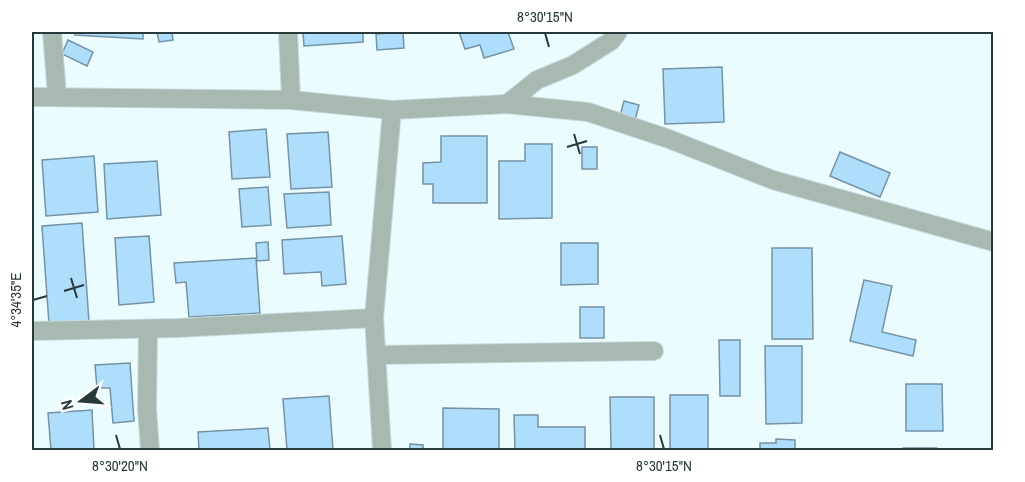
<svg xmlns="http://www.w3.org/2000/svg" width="1025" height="482" viewBox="0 0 1025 482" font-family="'Archivo Narrow',sans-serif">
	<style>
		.building { fill: #afdefd; stroke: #7493a7; stroke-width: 1.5 }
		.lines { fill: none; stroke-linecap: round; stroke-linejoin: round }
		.minor-casing { stroke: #c7d9da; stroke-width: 20 }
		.minor { stroke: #a8b9b2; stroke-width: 18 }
		.ticks { fill: none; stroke: #28393b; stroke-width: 2 }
		.neatline { fill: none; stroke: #28393b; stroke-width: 2 }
		.ticks-label { font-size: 15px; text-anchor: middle; fill: #28393b }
	</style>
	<rect width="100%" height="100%" fill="#eafcfd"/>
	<g class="building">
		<polygon points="75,32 143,32 143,39 75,35"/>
		<polygon points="157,32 172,32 173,40 159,42"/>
		<polygon points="303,32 363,32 363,42 304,46"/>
		<polygon points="403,32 404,48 377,50 376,34"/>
		<polygon points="459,32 508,32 514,49 484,58 480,45 465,49"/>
		<polygon points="68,40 93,52 87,66 62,54"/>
		<polygon points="722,67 724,122 665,124 663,69"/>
		<polygon points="624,101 639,105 635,120 620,116"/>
		<polygon points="266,129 270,177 232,179 229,132"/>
		<polygon points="328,132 332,187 291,189 287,134"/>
		<polygon points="441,136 487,136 487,203 433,203 433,184 423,184 423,163 441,162"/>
		<polygon points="525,144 552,144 552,218 499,219 499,161 525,161"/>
		<rect x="582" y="147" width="15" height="22"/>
		<polygon points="840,152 890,173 880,197 830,176"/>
		<polygon points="94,156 98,212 46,216 42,160"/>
		<polygon points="157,161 161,215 107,219 104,164"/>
		<polygon points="268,187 271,225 242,227 239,189"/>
		<polygon points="329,192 331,225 287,228 284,194"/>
		<polygon points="82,223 89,322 49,324 42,226"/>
		<polygon points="149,236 154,302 119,305 115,238"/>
		<polygon points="342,236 346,284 322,286 321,272 284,274 282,240"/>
		<polygon points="268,242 269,260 257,261 256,243"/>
		<polygon points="561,243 598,243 598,284 561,285"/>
		<polygon points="772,248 812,248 813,339 772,339"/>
		<polygon points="256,258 260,313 189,317 186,282 176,283 174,263"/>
		<polygon points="864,280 892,286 882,332 916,340 913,356 850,341"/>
		<rect x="580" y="307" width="24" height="31"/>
		<polygon points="719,340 740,340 740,396 720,396"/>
		<polygon points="765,346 802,346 802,423 766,424"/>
		<polygon points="130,363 134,421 113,423 110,388 97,388 95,365"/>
		<polygon points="906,384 942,384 943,431 906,431"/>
		<rect x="670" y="395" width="38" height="55"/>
		<polygon points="329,396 333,450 287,450 283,399"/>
		<polygon points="610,397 654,397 654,450 611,450"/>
		<polygon points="443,408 499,409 499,450 446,450 446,449 443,449"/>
		<polygon points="92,410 94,450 51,450 48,413"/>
		<polygon points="514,415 538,415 538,427 585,427 585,450 515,450"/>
		<polygon points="268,428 270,450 199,450 198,432"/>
		<polygon points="776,439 795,440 795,450 760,450 760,443 776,443"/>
		<polygon points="410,444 423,445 423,450 410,450"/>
		<polygon points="903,448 937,448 938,450 903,450"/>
	</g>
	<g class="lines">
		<defs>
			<g id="minor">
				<polyline points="52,32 57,96"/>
				<polyline points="288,32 291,100"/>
				<polyline points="32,97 291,100 392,110 507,104 588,112 669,139 773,180 994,242"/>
				<polyline points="507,104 537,80 573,65 611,41 618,32"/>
				<polyline points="148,329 147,409 150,450"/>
				<polyline points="32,331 177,328 374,318"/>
				<polyline points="377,355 654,351"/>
				<polyline points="382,450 374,318 392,110"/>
			</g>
		</defs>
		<use href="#minor" class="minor-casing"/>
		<use href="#minor" class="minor"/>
	</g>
	<path class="ticks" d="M 545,33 L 549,47M 574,134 L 580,154M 567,147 L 587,141M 71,278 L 77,298M 64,291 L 84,285M 33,300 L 47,296M 116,435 L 120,449M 660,435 L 664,449"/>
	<rect width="1025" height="482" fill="none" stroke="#ffffff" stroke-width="66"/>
	<g transform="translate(81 401) rotate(254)" stroke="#ffffff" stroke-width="4.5" paint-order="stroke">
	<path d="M0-4.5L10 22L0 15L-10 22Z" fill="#28393b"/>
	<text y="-9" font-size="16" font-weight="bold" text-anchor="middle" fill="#28393b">N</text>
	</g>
	<rect x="33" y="33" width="959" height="416" class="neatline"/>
	<g class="ticks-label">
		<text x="545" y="22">8°30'15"N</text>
		<text transform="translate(16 300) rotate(-90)" y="5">4°34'35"E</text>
		<text x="120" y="471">8°30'20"N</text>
		<text x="664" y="471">8°30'15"N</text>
	</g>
</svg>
